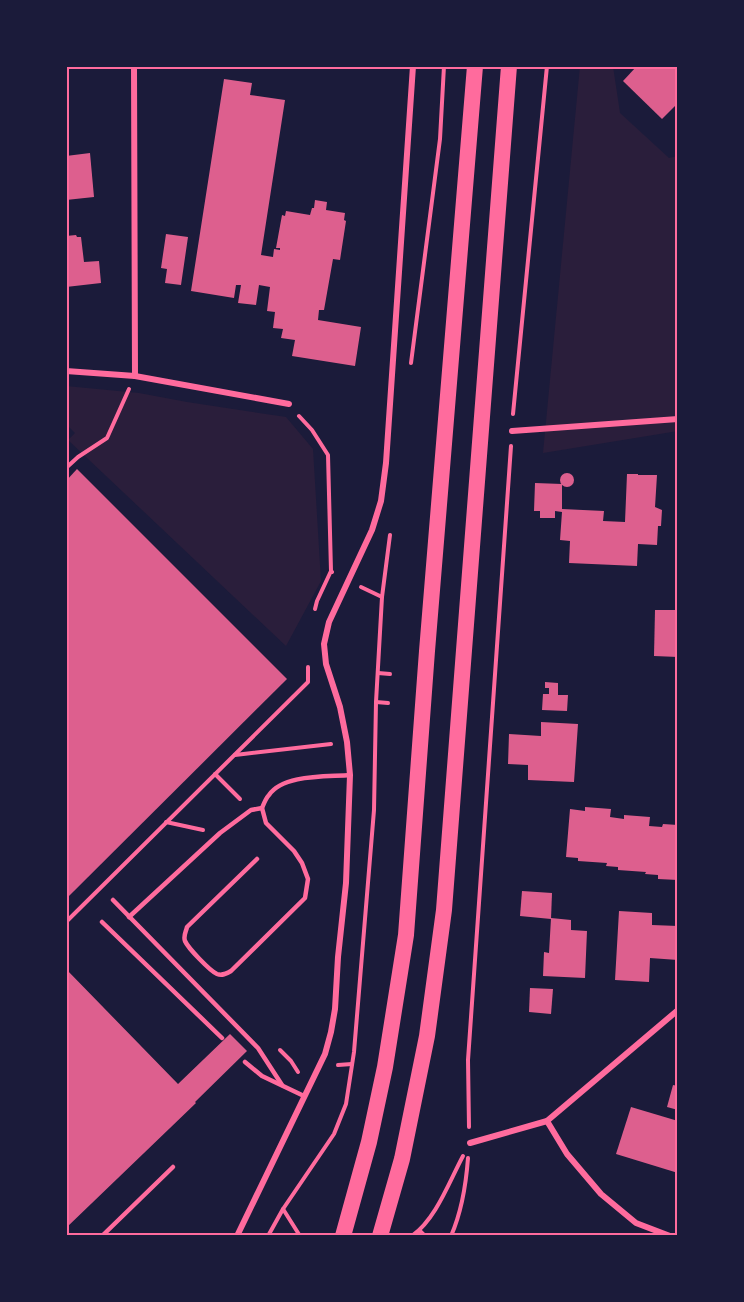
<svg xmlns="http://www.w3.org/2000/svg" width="744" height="1302" viewBox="0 0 744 1302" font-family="Mulish,sans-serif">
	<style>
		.green { fill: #2a1e3b }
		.building { fill: #dd5f8e }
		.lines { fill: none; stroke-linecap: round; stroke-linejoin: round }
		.path { stroke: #ff6b9d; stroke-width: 4 }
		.service { stroke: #ff6b9d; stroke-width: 4.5 }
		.minor { stroke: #ff6b9d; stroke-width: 6 }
		.trunk { stroke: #ff6b9d; stroke-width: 16 }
		.neatline { fill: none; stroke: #ff6b9d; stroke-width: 2 }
	</style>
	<rect width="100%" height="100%" fill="#1b1b3a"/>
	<g class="green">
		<polygon points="580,66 613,66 620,113 669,158 678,156 678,431 543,453"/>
		<polygon points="66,386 139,393 187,402 286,417 313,449 321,581 286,646 68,440 75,433 66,424"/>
	</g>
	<g class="building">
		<polygon points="637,66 678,66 678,103 662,119 623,81"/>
		<polygon points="224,79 252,83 250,95 285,100 261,255 273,257 274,249 280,250 280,248 276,248 282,215 285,216 286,211 310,215 312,208 314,208 315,200 327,202 326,210 345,213 344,220 346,221 340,260 333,259 324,310 319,310 318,320 361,327 355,366 292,356 295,340 281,338 283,329 273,328 275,312 267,311 270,287 259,285 256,305 238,303 241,285 236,285 234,298 191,291"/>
		<polygon points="90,153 94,197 66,200 66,156"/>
		<polygon points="166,234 188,237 181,285 165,283 167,269 161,268"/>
		<polygon points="76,235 77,237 81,237 84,262 99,261 101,283 66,287 66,236"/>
		<polygon points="77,469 287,679 66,899 66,481"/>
		<circle cx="567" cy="480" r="7"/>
		<polygon points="627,474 638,474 638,475 657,475 655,507 662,510 661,526 658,526 657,545 638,544 637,566 569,563 570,541 560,540 562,512 555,511 555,518 540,518 540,511 534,511 535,483 562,484 562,509 604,511 603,521 625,522"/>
		<polygon points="655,610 678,610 678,657 654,656"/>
		<polygon points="545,682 558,683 558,695 568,695 567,711 542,710 543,694 549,694 549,688 545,688"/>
		<polygon points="541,722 578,724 574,782 528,780 528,765 508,764 509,734 541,736"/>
		<polygon points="585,807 611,809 610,817 624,819 624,815 650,817 649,826 662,827 663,824 678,825 678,880 658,879 658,875 645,874 646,872 618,870 618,867 606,866 607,863 578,861 578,858 566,857 570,809 585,811"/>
		<polygon points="522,891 552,893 551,919 520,916"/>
		<polygon points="619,911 652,913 652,925 678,926 678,960 650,958 649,982 615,980"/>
		<polygon points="551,918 571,920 571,930 587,931 585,978 543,976 544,952 549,953"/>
		<polygon points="66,969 178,1084 230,1034 247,1051 195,1102 196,1103 66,1228"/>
		<polygon points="530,988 553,989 551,1014 529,1012"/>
		<polygon points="673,1085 678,1086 678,1110 667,1107"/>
		<polygon points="631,1107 678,1121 678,1173 616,1154"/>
	</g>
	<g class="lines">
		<g class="path">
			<polyline points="411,363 440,139 444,66"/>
			<polyline points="513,414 547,66"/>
			<polyline points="299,416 312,430 328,455 331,571 332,572"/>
			<polyline points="66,468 78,457 107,438 129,389"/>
			<polyline points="361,587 382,597"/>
			<polyline points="315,609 317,601 331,571"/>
			<polyline points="378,673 390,674"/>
			<polyline points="376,702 388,703"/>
			<polyline points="235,755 331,744"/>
			<polyline points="215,774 240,799"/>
			<polyline points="166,822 203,830"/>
			<polyline points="66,922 308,682 308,667"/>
			<polyline points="280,1050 291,1061 298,1072"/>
			<polyline points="338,1065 352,1064"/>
			<polyline points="469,1127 468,1060 511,446"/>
			<polyline points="283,1209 300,1236"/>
			<polyline points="420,1231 425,1236"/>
			<polyline points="268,1236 283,1209 334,1134 346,1104 354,1052 374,810 376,702 382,597 390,535"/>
			<path d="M 412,1236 C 436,1219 449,1182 463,1156"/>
			<path d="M 451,1236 C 462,1211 466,1185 468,1158"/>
		</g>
		<g class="service">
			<path d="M 257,859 L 187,927 C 186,932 183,936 185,941 C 188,948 210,971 217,974 C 222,976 226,974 231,971 L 305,898 L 308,879 L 302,863 L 294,851 L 266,823 L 262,808 C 264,803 266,798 269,795 C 283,774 327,777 350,775"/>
			<polyline points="113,900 258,1048 282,1085"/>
			<polyline points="129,917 220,833 251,810 262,808"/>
			<polyline points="102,922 222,1038"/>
			<polyline points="245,1062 262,1076 304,1096"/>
			<polyline points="102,1236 173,1167"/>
		</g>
		<g class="minor">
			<polyline points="134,66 135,376"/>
			<polyline points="66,371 135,376 289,404"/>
			<polyline points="512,431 678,419"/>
			<polyline points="547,1121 567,1154 601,1194 636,1223 670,1236"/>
			<polyline points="470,1143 547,1121 678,1010"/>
			<polyline points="237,1236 325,1054 331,1032 335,1009 338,957 346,883 350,775 347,742 340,707 326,664 324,644 329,622 372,530 381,501 386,463 413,66"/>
		</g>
		<g class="trunk">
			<polyline points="343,1236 369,1142 385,1067 406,935 427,651 475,66"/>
			<polyline points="380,1236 402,1159 427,1036 444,910 509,66"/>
		</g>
	</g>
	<rect width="744" height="1302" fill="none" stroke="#1b1b3a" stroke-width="135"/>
	<rect x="68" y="68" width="608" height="1166" class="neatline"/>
</svg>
